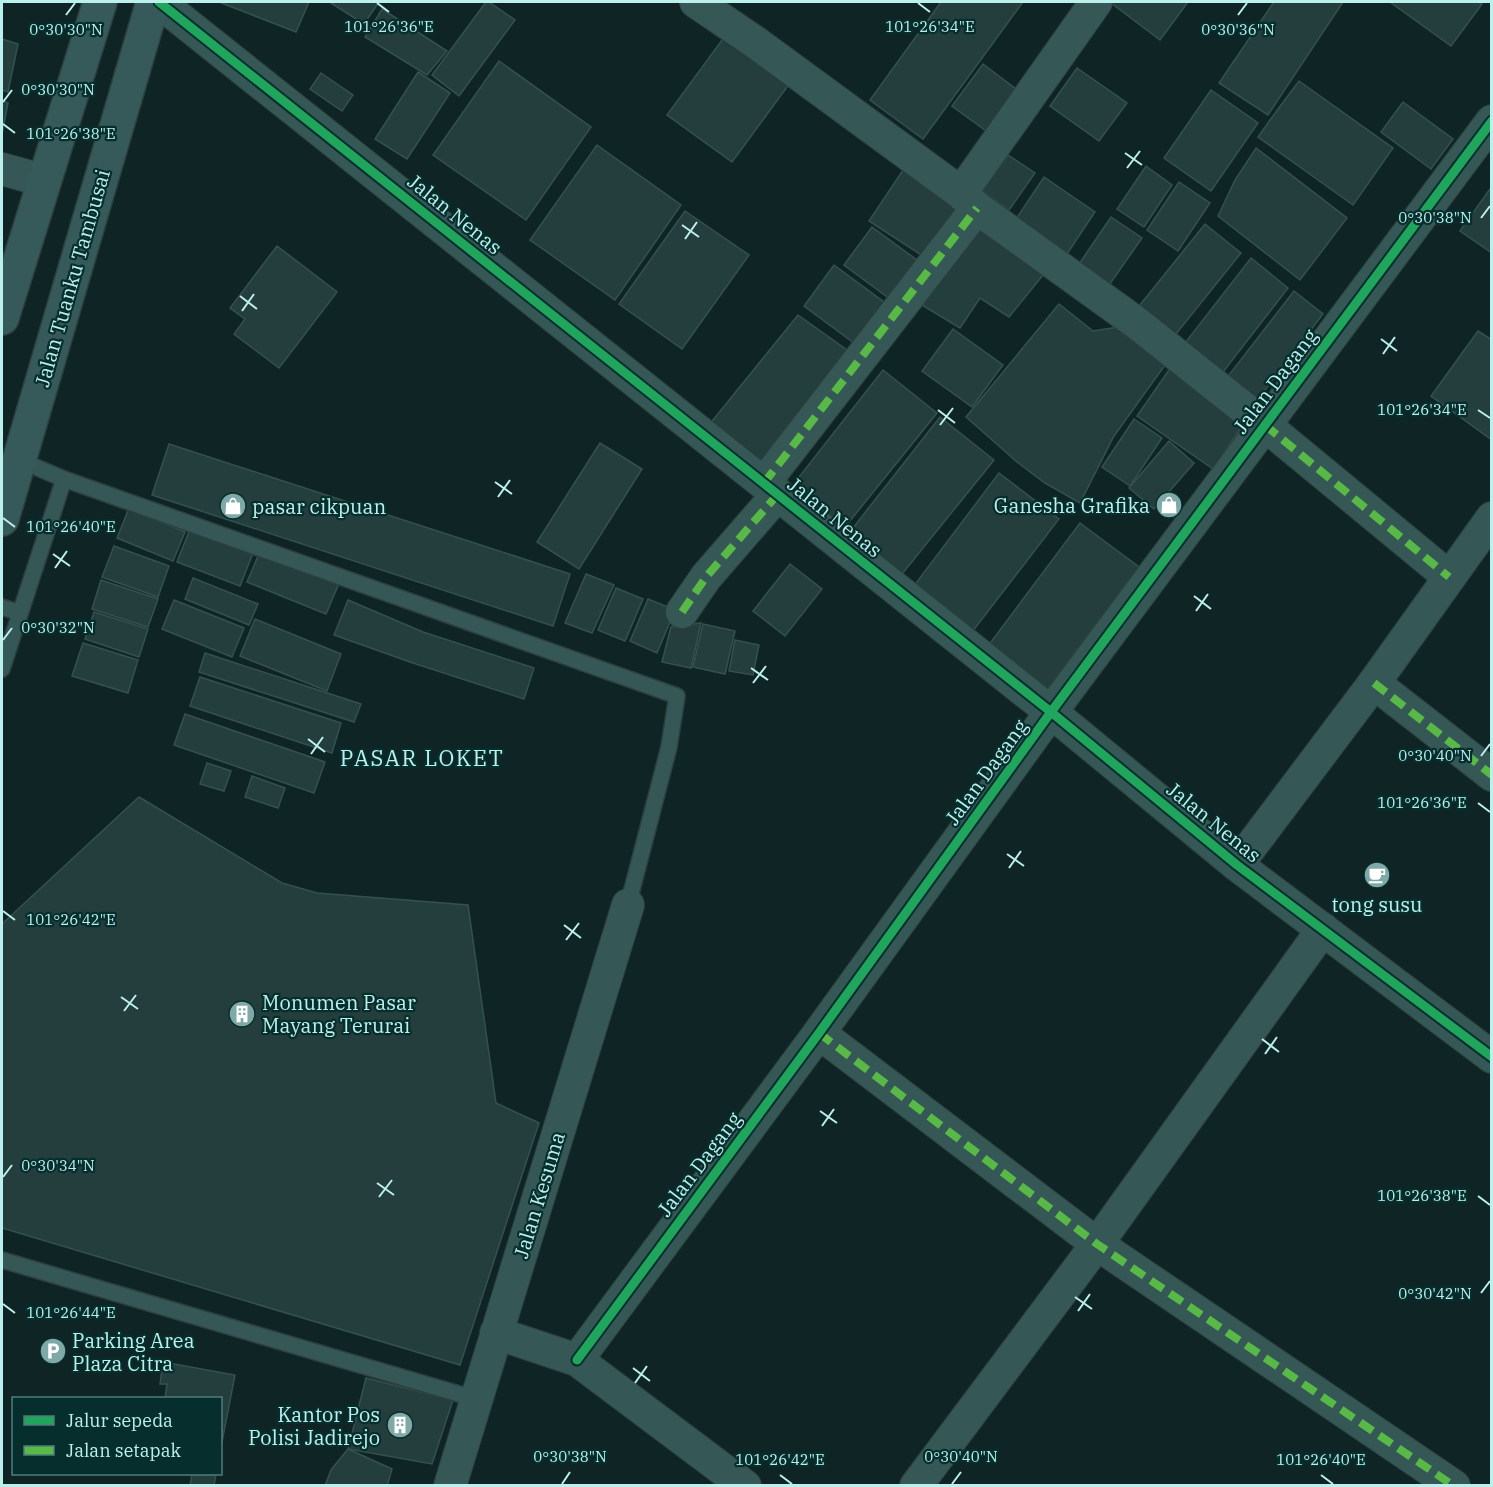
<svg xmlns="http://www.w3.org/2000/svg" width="1493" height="1487" viewBox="0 0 1493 1487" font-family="'IBM Plex Serif',serif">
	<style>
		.building { fill: #243d3d; stroke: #345150; stroke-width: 1.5 }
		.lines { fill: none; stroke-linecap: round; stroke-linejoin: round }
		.service-casing { stroke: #2c403f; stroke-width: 18 }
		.minor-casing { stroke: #2c403f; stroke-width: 34 }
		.primary-casing { stroke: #2c403f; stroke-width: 36 }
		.service { stroke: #355857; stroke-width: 15 }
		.minor { stroke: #355857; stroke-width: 32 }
		.primary { stroke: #365a59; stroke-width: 33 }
		.quiet { stroke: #58b947; stroke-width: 8; stroke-dasharray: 15 8; stroke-linecap: butt }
		.cycleway-casing { stroke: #062e2d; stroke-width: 13 }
		.cycleway { stroke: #20a55d; stroke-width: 9 }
		.ticks { fill: none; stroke: #bbf0ed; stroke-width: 2 }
		.labels { text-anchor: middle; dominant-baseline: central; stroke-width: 4.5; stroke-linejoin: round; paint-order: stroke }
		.street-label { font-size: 20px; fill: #bbf0ed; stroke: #062e2d }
		.poi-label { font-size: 20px; fill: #bbf0ed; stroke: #062e2d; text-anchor: start }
		.quarter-label { font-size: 22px; letter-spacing: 1.5px; fill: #bbf0ed; stroke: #062e2d }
		.ticks-label { font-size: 15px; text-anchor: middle; fill: #bbf0ed; stroke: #062e2d; stroke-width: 4.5; stroke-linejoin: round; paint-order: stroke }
	</style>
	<rect width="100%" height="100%" fill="#0f2525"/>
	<g class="building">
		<polygon points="219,2 309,2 296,32"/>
		<polygon points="332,2 379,2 364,24 331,3"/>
		<polygon points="486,2 489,2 515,20 459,96 432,75"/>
		<polygon points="941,2 1023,2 923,139 870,100"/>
		<polygon points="1112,2 1188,2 1160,40 1111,3"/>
		<polygon points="1274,2 1343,2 1268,115 1219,83"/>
		<polygon points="1390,2 1478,2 1482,4 1451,46"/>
		<polygon points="382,9 447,51 427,75 365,37"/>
		<polygon points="725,36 790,83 732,162 667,115"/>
		<polygon points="2,39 18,44 8,92 2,90"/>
		<polygon points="499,61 591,127 526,220 433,155"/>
		<polygon points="983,64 1024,95 993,136 952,106"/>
		<polygon points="1077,68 1127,103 1099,141 1050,106"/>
		<polygon points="418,72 450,93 407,159 375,139"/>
		<polygon points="321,73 353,95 342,111 310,89"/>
		<polygon points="1299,81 1393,148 1353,205 1258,137 1278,109"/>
		<polygon points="1211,90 1258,123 1211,191 1164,158"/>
		<polygon points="2,101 8,103 2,134"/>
		<polygon points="1403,102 1453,139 1431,169 1381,132"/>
		<polygon points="597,145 681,205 615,300 530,240"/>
		<polygon points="1256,148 1347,218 1300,280 1218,216 1235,180"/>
		<polygon points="1008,155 1035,173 1009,210 982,191"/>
		<polygon points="907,164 967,204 929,260 869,221"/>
		<polygon points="1146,166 1172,185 1144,227 1117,209"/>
		<polygon points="1044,177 1095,212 1067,254 1016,219"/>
		<polygon points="1179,182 1210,203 1178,251 1147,230"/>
		<polygon points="1492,186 1492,253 1460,231"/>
		<polygon points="685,211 749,255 682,349 619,304"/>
		<polygon points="1111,217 1142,238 1105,291 1075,270"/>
		<polygon points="983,224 1043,275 1009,317 980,298 960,328 917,302"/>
		<polygon points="1205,224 1241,253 1172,339 1136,310"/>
		<polygon points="872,227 921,263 894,302 844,265"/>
		<polygon points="277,246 337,292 279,368 234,334 245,319 230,308"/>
		<polygon points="1251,258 1288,288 1216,381 1178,352"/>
		<polygon points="834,265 888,305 858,346 804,306"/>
		<polygon points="1294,291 1323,314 1252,407 1222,384"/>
		<polygon points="1059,304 1093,331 1124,326 1168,361 1114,436 1080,503 1045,483 1017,462 966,417"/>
		<polygon points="798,315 854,355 764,474 709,425"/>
		<polygon points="953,329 1003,365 972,407 922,371"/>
		<polygon points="1478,331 1492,340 1492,440 1431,396"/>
		<polygon points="1171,367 1247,419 1213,469 1137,416"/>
		<polygon points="883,370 937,413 841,532 788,491"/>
		<polygon points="940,417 994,460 898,579 845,538"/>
		<polygon points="1134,419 1162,438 1130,486 1102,467"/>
		<polygon points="1169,441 1194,463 1154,509 1129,488"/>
		<polygon points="600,443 642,469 579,569 537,542"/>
		<polygon points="169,444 570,574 553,626 152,495"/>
		<polygon points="999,473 1059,519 969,636 910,591"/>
		<polygon points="129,508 185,532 173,561 117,538"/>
		<polygon points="1080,523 1139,567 1044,694 985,650"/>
		<polygon points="190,529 253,553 240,586 177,562"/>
		<polygon points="114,546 169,566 158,597 102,577"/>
		<polygon points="261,549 340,581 326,614 247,582"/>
		<polygon points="790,564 822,589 785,636 753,611"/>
		<polygon points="586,574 614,585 592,633 565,623"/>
		<polygon points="193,578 258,604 249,625 185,599"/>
		<polygon points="101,580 158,599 148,627 92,609"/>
		<polygon points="616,588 643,599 625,641 598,630"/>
		<polygon points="648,599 675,610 657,653 630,641"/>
		<polygon points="174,600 244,628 232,657 162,629"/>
		<polygon points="348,600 423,632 534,668 524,699 413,663 334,635"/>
		<polygon points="94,612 148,629 139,657 85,639"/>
		<polygon points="255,619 341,654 327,691 240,656"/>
		<polygon points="701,623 691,668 662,662 671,627"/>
		<polygon points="703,624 735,631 725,674 693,667"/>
		<polygon points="735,640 759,645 753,675 729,671"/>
		<polygon points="83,643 138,660 128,693 72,676"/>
		<polygon points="205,653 361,704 354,722 199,672"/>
		<polygon points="200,677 341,723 332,753 190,706"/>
		<polygon points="185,714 325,762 314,793 174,745"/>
		<polygon points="207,763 231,771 224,791 200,784"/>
		<polygon points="252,776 285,788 278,808 245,797"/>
		<polygon points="139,797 282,883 317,893 468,905 496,1103 539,1123 460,1365 2,1228 2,924"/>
		<polygon points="163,1362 235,1375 220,1452 220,1398 165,1398 167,1384 160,1384"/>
		<polygon points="366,1378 453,1400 432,1464 348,1449"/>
		<polygon points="348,1449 392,1469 387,1486 325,1486 331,1470"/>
		<polygon points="192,1474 216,1474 214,1486 190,1486"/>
	</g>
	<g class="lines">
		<defs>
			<g id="service">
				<polyline points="19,460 64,479"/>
				<polyline points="2,607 20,613"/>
				<polyline points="2,669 64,479 677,696 669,747 628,905"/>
				<polyline points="2,1260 476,1399"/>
			</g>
			<g id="minor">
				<polyline points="159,2 1051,712 1237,865 1492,1057"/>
				<polyline points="696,2 755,42 961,193"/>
				<polyline points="1096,2 961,193 977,208 1138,324 1265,425 1449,577"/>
				<polyline points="2,169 45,181"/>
				<polyline points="764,483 977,208"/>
				<polyline points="682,612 706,577 778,494"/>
				<polyline points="1374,683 1492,775"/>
				<polyline points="1237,865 1374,683 1492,518"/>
				<polyline points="819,1033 1097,1244 1454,1486"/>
				<polyline points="496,1333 577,1360 745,1486"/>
				<polyline points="577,1360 819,1033 1051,712 1492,121"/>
				<polyline points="450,1486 628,905"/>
				<polyline points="916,1486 1097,1244 1323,929"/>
			</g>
			<g id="primary">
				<polyline points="2,318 100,2"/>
				<polyline points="2,519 153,2"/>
			</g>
		</defs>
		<use href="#service" class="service-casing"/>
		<use href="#minor" class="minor-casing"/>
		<use href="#primary" class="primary-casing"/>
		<use href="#service" class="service"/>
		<use href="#minor" class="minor"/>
		<use href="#primary" class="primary"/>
		<g class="quiet">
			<polyline points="1265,425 1449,577"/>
			<polyline points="764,483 977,208"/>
			<polyline points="682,612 706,577 778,494"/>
			<polyline points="1374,683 1492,775"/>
			<polyline points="819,1033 1097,1244 1454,1486"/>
		</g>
		<defs>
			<g id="cycleway">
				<polyline points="159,2 1051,712 1237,865 1492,1057"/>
				<polyline points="577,1360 819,1033 1051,712 1492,121"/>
			</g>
		</defs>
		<use href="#cycleway" class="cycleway-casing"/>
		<use href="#cycleway" class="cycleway"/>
	</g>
	<path class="ticks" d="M 377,3 L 389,12M 918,3 L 930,12M 66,15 L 75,3M 1238,15 L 1247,3M 3,102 L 12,90M 3,124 L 15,133M 1125,153 L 1142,165M 1127,168 L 1140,151M 1481,218 L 1490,206M 682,225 L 699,237M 685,239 L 697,222M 240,296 L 257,309M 242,311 L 254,294M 1381,339 L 1397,351M 1383,354 L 1395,337M 938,410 L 955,423M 1478,410 L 1490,418M 940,425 L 953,408M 495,482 L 512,494M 498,497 L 510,480M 3,518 L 15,527M 53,554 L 70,566M 55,568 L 67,551M 1194,596 L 1211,609M 1196,611 L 1208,594M 3,640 L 12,628M 751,668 L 768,680M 753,683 L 766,666M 308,739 L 325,752M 311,754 L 323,737M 1481,756 L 1490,744M 1478,803 L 1490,812M 1007,854 L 1024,866M 1009,868 L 1021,851M 3,911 L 15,920M 564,925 L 581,938M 566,940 L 579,923M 121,997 L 138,1009M 124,1011 L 136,995M 1262,1039 L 1279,1052M 1265,1054 L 1277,1037M 820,1111 L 837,1123M 822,1126 L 834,1109M 3,1177 L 12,1165M 377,1183 L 394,1195M 1478,1196 L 1490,1205M 379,1197 L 392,1180M 1481,1293 L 1490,1281M 1075,1297 L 1092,1309M 3,1304 L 15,1313M 1078,1311 L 1090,1294M 633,1368 L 650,1381M 635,1383 L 647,1366M 780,1475 L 792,1484M 1321,1475 L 1333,1484M 562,1484 L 570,1472M 952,1484 L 961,1472"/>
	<defs>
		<symbol id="shop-disc" viewBox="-11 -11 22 22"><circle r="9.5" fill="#7fa9a7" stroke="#062e2d"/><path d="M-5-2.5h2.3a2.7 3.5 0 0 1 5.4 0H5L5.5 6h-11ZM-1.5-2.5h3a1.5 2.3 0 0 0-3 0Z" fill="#fff"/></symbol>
		<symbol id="cafe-disc" viewBox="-11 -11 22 22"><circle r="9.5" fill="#7fa9a7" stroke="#062e2d"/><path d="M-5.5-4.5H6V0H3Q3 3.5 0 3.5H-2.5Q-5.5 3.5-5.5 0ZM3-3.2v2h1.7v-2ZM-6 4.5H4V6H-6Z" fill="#fff"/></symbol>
		<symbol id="building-disc" viewBox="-11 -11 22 22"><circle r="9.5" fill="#7fa9a7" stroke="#062e2d"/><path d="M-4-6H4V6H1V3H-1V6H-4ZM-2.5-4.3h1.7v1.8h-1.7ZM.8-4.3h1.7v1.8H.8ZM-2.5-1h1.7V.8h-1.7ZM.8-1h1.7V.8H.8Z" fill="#fff"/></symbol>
		<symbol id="parking-disc" viewBox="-11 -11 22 22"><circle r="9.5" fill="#7fa9a7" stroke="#062e2d"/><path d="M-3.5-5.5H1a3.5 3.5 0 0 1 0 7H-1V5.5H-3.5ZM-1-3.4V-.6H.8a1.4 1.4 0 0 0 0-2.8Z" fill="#fff"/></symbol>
	</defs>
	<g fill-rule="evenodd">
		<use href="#shop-disc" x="1154" y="490" width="30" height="30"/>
		<use href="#shop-disc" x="218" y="491" width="30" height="30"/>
		<use href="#cafe-disc" x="1362" y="860" width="30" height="30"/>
		<use href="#building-disc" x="227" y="999" width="30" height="30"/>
		<use href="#parking-disc" x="38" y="1336" width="30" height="30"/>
		<use href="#building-disc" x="385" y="1410" width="30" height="30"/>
	</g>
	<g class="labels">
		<g class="street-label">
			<text transform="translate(455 214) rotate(39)">Jalan Nenas</text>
			<text transform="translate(72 278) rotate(-74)">Jalan Tuanku Tambusai</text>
			<text transform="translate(1275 381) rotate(-53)">Jalan Dagang</text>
			<text transform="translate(835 517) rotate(39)">Jalan Nenas</text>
			<text transform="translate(986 772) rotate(-54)">Jalan Dagang</text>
			<text transform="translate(1214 822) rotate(39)">Jalan Nenas</text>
			<text transform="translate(699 1164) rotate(-53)">Jalan Dagang</text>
			<text transform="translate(539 1195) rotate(-73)">Jalan Kesuma</text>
		</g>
		<g class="poi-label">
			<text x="1150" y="505" text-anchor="end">Ganesha Grafika</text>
			<text x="252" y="506">pasar cikpuan</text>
			<text x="1377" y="904" text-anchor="middle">tong susu</text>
			<text x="262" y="1002">Monumen Pasar<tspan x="262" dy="23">Mayang Terurai</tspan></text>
			<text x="72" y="1340">Parking Area<tspan x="72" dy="23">Plaza Citra</tspan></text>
			<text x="380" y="1414" text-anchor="end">Kantor Pos<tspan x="380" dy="23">Polisi Jadirejo</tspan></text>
		</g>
		<g class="quarter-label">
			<text x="422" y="757">PASAR LOKET</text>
		</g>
	</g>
	<g class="ticks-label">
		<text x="389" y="32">101°26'36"E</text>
		<text x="930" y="32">101°26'34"E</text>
		<text x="66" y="35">0°30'30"N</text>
		<text x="1238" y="35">0°30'36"N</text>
		<text x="58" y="95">0°30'30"N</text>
		<text x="71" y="139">101°26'38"E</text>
		<text x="1435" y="223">0°30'38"N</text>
		<text x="1422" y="415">101°26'34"E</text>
		<text x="71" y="532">101°26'40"E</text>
		<text x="58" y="633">0°30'32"N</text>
		<text x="1435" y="761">0°30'40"N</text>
		<text x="1422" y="808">101°26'36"E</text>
		<text x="71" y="925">101°26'42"E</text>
		<text x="58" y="1171">0°30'34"N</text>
		<text x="1422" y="1201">101°26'38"E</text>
		<text x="1435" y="1299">0°30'42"N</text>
		<text x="71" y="1318">101°26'44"E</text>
		<text x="570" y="1462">0°30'38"N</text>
		<text x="961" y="1462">0°30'40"N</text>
		<text x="780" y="1465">101°26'42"E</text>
		<text x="1321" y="1465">101°26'40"E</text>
	</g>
	<rect width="1493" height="1487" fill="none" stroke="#bbf0ed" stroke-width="6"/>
	<rect x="12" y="1397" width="210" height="78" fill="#062e2d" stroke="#4e7c7a" stroke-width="1.5"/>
	<rect x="24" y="1416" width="30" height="9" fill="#20a55d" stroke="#4e7c7a" stroke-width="1.5"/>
	<text x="66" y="1427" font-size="18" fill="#bbf0ed">Jalur sepeda</text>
	<rect x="24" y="1446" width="30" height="9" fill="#58b947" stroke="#4e7c7a" stroke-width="1.5"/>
	<text x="66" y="1457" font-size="18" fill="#bbf0ed">Jalan setapak</text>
</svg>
